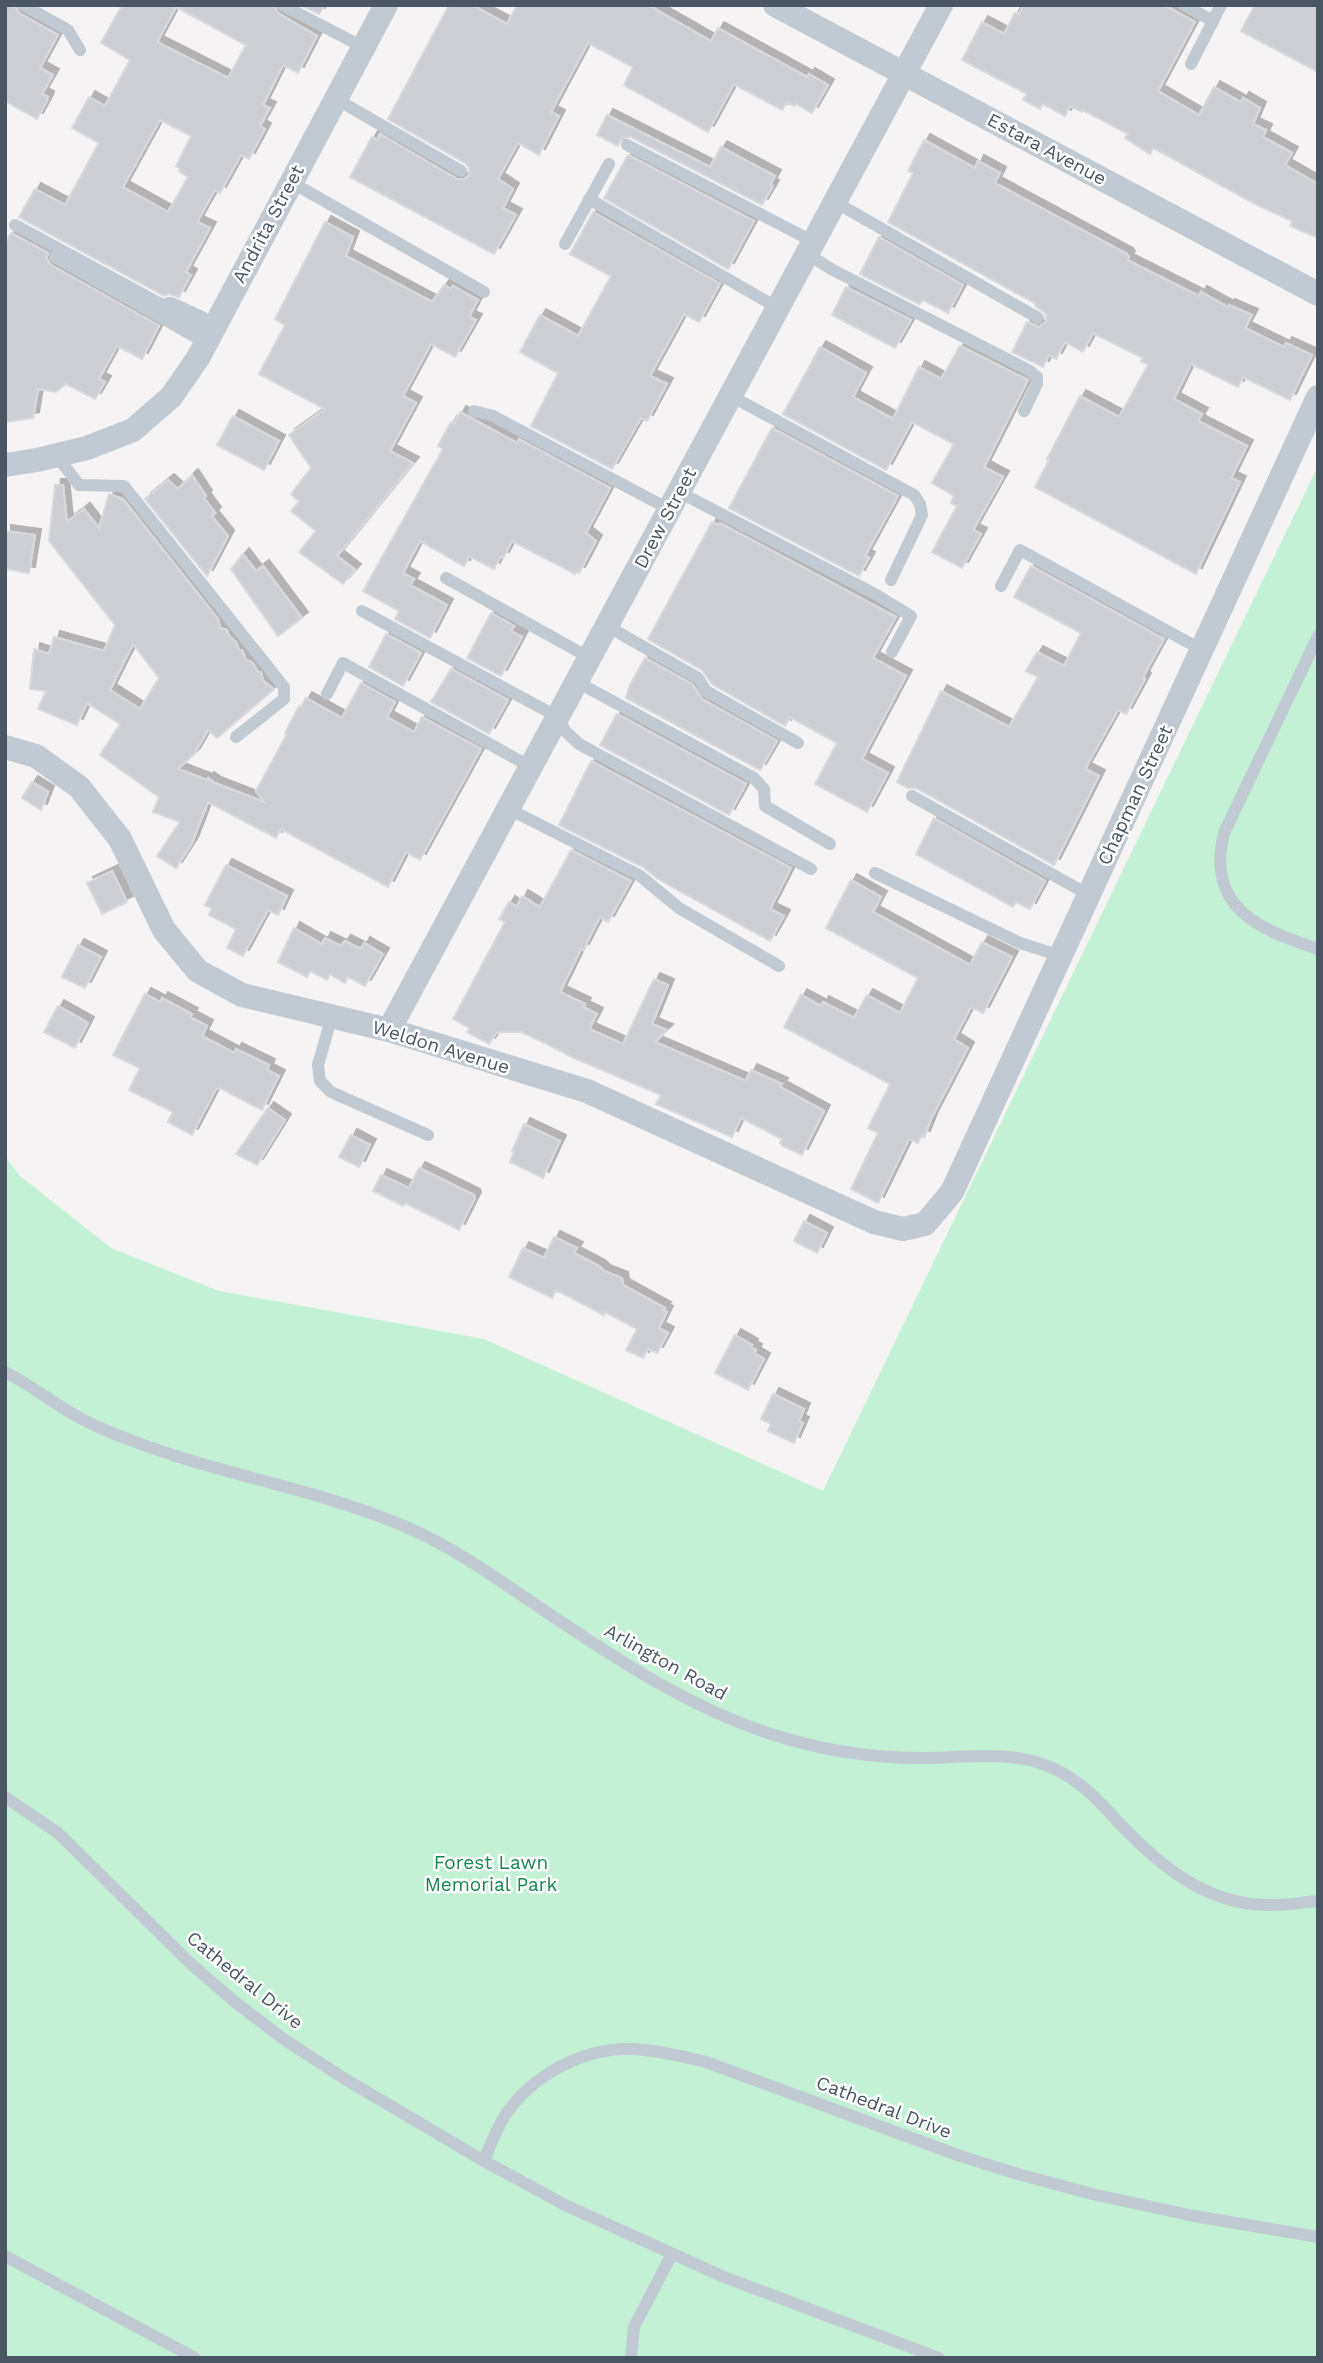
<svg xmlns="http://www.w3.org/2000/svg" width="1323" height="2363" viewBox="0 0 1323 2363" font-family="'Work Sans',sans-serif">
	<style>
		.green { fill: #c3f1d5 }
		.building { fill: #cdcfd5; stroke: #d7d9de; stroke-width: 2; fill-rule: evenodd; filter: url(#shadow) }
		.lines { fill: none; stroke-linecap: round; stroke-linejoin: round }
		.service { stroke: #c1cad2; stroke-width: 12 }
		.minor { stroke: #c1cad2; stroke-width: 24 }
		.labels { text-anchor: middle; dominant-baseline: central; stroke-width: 5; stroke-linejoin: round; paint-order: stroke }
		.street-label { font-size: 19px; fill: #4a5661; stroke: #fff }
		.park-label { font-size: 19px; fill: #17864f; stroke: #fff }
	</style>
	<defs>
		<filter id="shadow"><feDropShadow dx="6" dy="-6" stdDeviation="0" flood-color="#0004"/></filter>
	</defs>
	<rect width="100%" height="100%" fill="#f5f3f3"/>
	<polygon class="green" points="1318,466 1318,2358 5,2358 5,1156 20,1176 111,1248 219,1291 484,1339 823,1491"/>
	<g class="building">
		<polygon points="5,5 14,5 19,13 58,35 40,68 53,75 42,94 48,97 47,101 37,119 5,101"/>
		<path d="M 122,5 L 273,5 L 278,13 L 317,36 L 298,73 L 283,65 L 263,105 L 270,108 L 260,126 L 265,129 L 249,159 L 241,155 L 220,193 L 215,190 L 197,222 L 210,228 L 186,272 L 191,275 L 179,297 L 169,294 L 164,296 L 19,217 L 35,189 L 65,205 L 99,143 L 72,128 L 89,97 L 105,106 L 130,60 L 101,43 ZM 176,7 L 246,45 L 228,78 L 157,42 ZM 160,120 L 191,136 L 176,166 L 180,169 L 179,171 L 188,177 L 168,212 L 123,187 Z"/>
		<polygon points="301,5 324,5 319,14"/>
		<polygon points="449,5 472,5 507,24 517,5 648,5 711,41 718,28 807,77 809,74 828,85 812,113 796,104 794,106 787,102 782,110 734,84 708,132 624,85 633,67 588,43 551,112 559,116 539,155 518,143 498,179 513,189 503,208 516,215 494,254 350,177 372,137 377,140 380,134 457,179 465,179 469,175 469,167 465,163 388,119"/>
		<polygon points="1024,5 1164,5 1195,22 1158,91 1199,115 1214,87 1241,102 1243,98 1260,108 1253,124 1266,130 1263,137 1292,153 1285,165 1318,184 1318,238 1290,226 1292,221 1255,204 1168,156 1153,148 1150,154 1125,138 1128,134 1083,110 1082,112 1070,106 1065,116 1043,104 1040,109 1023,100 1027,94 962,60 982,22 1004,34 1015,13 1019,14"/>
		<polygon points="1255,5 1318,5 1318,72 1241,31"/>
		<polygon points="607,115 710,167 721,147 775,176 770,185 773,186 762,205 631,137 622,138 618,146 597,135"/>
		<polygon points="924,140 975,168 978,161 1000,173 995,183 1127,254 1129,257 1127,260 1199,296 1201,292 1228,307 1229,305 1252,315 1245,328 1284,347 1286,343 1312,355 1290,400 1243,377 1238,387 1191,364 1174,399 1202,414 1198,421 1247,446 1231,478 1240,482 1196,574 1035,487 1049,460 1047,459 1080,396 1119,417 1148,365 1141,361 1143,358 1093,333 1083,352 1065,342 1056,359 1049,355 1043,367 1012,352 1027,322 1039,327 1046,322 1046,314 1035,306 1036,304 888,222 913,173 908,171"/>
		<polygon points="628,155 754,221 728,269 604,198"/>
		<polygon points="593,212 720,284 699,322 684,314 650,376 667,384 647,421 641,418 612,469 531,426 558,373 520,352 540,315 578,336 611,276 570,254"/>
		<polygon points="325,222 353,237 346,256 432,302 444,285 451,289 453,286 478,300 469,317 476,320 455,357 431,344 403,396 416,403 390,451 413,463 337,556 355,570 343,584 299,552 316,531 291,511 299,501 291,494 311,468 289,435 325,409 259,374 285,325 275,319"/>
		<polygon points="11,233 48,253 46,258 51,265 159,326 142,359 117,346 99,379 105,382 95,399 66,384 56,392 38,389 33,418 5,422 5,244"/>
		<polygon points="879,237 963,285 948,313 923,300 919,304 860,274"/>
		<polygon points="846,287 911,320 895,348 832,315"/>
		<polygon points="960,346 1028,380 984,467 1003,477 973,530 981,534 962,568 932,552 957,506 951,503 954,496 932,483 954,444 912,422 886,470 783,414 820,347 866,373 853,397 893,419 919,367 941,379"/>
		<polygon points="460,412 517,443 519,439 610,488 586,533 596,541 579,573 576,572 575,574 512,541 503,558 500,557 494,569 469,556 464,566 420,541 403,573 414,579 410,585 447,605 430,638 395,619 399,611 363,591 443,449 438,446 451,422 454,424"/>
		<polygon points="233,416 279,441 264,470 217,445"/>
		<polygon points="772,428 898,496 865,556 869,558 859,576 729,508"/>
		<polygon points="192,475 206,496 204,498 215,513 212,516 228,536 207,576 145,499 168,480 178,489"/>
		<path d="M 55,485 L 63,485 L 67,522 L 84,509 L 99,528 L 109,494 L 123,499 L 218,619 L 220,628 L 227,630 L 229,636 L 236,642 L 239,650 L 242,650 L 246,660 L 252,662 L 258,672 L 261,672 L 263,681 L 274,689 L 217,738 L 208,730 L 194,754 L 178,769 L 207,780 L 208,778 L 215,783 L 264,802 L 256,791 L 287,734 L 285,733 L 299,706 L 301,707 L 306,698 L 342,718 L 361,683 L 395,702 L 387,717 L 414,732 L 422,717 L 481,749 L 420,860 L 406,852 L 388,887 L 281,829 L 276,838 L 208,802 L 192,843 L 176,868 L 157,856 L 180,822 L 153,812 L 159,797 L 100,755 L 120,724 L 87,703 L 77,725 L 38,709 L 46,691 L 30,689 L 34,649 L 49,654 L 54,637 L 104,651 L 115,625 L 49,541 ZM 133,644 L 159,678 L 140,709 L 110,690 Z"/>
		<polygon points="712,522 719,525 720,523 896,617 873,658 906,676 862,759 888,773 867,812 815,784 837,743 790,717 785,726 712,684 702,670 648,639"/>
		<polygon points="5,531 35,535 29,573 5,569"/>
		<polygon points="243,554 256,571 263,566 302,618 278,636 231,569"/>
		<polygon points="1031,566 1164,639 1143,677 1145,679 1126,714 1118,710 1085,769 1099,776 1054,865 916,788 908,788 897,782 941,691 1009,727 1038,677 1026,671 1037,652 1064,666 1081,633 1014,597"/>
		<polygon points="491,613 514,626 511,631 522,637 501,676 467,658"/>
		<polygon points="386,634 421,653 403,686 369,667"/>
		<polygon points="645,658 692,684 702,699 777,741 760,770 626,698 630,685"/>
		<polygon points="451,669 508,700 489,734 431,702"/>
		<polygon points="617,714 746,784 729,815 600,745"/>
		<polygon points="591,761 791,868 770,909 784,916 770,941 658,879 643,867 559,825"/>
		<polygon points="32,782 48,792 41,810 22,798"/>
		<polygon points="934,818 1045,881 1030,909 1016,902 1013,907 916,854"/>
		<polygon points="571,850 631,881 608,922 600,917 583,950 581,949 560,992 585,1004 583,1007 597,1014 589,1029 623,1044 654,979 668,985 652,1024 667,1030 655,1042 746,1081 751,1070 782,1084 780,1087 824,1111 802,1155 783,1146 780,1143 782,1139 741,1118 732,1137 656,1104 661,1095 572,1057 541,1041 521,1032 500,1032 496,1033 489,1044 467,1032 470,1028 453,1019 505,922 499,919 509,902 517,907 522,896 540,907"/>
		<polygon points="226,865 287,896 278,915 268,910 243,956 227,948 236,929 209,915 212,908 205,905"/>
		<polygon points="112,871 127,902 102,914 87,883"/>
		<polygon points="851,880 881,897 873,912 970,965 982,942 1012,957 983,1013 971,1007 954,1039 968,1048 932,1117 924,1137 921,1136 918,1143 909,1139 878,1203 851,1189 878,1133 868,1128 890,1084 784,1027 801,995 821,1006 823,1002 854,1018 867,995 900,1013 918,978 826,928"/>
		<polygon points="294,928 322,944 325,938 341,946 345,941 361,949 364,943 383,954 365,986 348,977 345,983 330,974 327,980 310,971 307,977 278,962"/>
		<polygon points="78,945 101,957 85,988 62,977"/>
		<polygon points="145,994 160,1002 162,998 192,1014 190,1017 207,1026 202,1036 234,1053 236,1049 269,1065 267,1070 279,1076 262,1110 220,1088 216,1089 192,1135 168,1122 173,1112 129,1090 140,1068 113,1055"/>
		<polygon points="58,1006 88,1023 75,1048 44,1032"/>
		<polygon points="268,1108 285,1120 257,1165 236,1154"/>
		<polygon points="524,1124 560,1141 543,1178 510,1162 514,1152 512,1151"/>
		<polygon points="351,1135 370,1145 359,1167 339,1157"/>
		<polygon points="419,1168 474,1195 475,1198 459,1230 405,1203 403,1206 373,1191 381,1175 409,1188"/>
		<polygon points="804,1221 827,1233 817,1253 794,1241"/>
		<polygon points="554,1237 577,1248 574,1253 599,1266 604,1271 622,1278 623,1285 665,1308 663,1310 667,1312 659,1328 668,1333 657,1353 648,1349 643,1358 626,1350 637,1329 605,1312 604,1315 556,1290 552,1298 509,1277 523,1248 544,1258"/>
		<polygon points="735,1335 752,1345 751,1347 756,1350 754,1353 764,1359 748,1390 715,1373"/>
		<polygon points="773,1394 804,1409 799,1421 803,1423 794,1443 768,1431 771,1424 761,1419"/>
	</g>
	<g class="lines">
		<g class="service">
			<polyline points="23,5 68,30 80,50"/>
			<polyline points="282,5 363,47"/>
			<polyline points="1184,5 1213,21 1221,5"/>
			<polyline points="1191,64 1213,21"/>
			<polyline points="336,99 461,171"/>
			<polyline points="627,145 814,242"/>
			<polyline points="291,182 484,292"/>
			<polyline points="589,199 778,308"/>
			<polyline points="835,202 1038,318"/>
			<polyline points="15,225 170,309"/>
			<polyline points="565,244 609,164"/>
			<polyline points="808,254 831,269 1030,371 1037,377 1037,384 1024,411"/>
			<polyline points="55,257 206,343"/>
			<polyline points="731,396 914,495 920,504 922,515 891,580"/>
			<polyline points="474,411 493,416 669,509"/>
			<polyline points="57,456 79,485 124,486 284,687 284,699 236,737"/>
			<polyline points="679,492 875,594 911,616 892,652"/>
			<polyline points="446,578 590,658"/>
			<polyline points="1001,586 1020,550 1202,650"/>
			<polyline points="362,611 558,717 565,731 579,744 811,869"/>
			<polyline points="607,626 698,678 706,691 798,743"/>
			<path d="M 1318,636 L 1224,833 C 1206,908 1258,929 1318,949"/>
			<polyline points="577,682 754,778 764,789 765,806 830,844"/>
			<polyline points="327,694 343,663 531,767"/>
			<polyline points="912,796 1089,895"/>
			<polyline points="509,809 639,875 679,908 779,966"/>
			<polyline points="875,873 1020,943 1061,956"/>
			<polyline points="332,1016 318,1065 320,1081 331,1092 428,1135"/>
			<path d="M 5,1372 C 29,1384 50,1401 73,1414 C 92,1425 113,1434 133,1441 C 221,1475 317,1489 404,1526 C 463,1551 513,1591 566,1625 C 630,1668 697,1710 771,1734 C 820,1750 871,1758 922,1758 C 963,1758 1005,1750 1045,1765 C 1083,1779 1101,1805 1129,1833 C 1168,1873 1215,1907 1274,1905 C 1289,1905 1303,1902 1318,1901"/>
			<polyline points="5,1797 58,1833 190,1963 235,2002 285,2040 345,2079 484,2161 565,2205 724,2277 939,2358"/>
			<path d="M 484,2161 C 490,2146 496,2130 504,2117 C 530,2076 584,2047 632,2049 C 657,2050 682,2056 706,2062 L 960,2156 L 1018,2174 L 1092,2194 L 1194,2216 L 1318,2237"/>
			<polyline points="5,2256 195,2358"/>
			<polyline points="631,2358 634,2327 672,2254"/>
		</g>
		<g class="minor">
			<polyline points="775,5 1318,294"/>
			<polyline points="170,309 213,329"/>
			<polyline points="5,465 37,460 87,448 133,430 171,397 198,358 386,5"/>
			<polyline points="5,747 36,756 79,787 120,839 164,930 198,971 242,995 389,1030 587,1091 874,1222 903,1229 925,1224 952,1192 1318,397"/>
			<polyline points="389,1030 941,5"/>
		</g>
	</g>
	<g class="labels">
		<g class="street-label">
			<text transform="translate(1047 149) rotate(28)">Estara Avenue</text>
			<text transform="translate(268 224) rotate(-62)">Andrita Street</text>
			<text transform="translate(665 518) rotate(-62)">Drew Street</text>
			<text transform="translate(1135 795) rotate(-65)">Chapman Street</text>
			<text transform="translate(441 1047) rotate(17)">Weldon Avenue</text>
			<text transform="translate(666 1662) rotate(29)">Arlington Road</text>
			<text transform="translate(245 1980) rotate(39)">Cathedral Drive</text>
			<text transform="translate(884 2107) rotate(21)">Cathedral Drive</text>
		</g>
		<g class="park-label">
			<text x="491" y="1862">Forest Lawn<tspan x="491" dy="22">Memorial Park</tspan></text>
		</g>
	</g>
	<rect width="1323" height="2363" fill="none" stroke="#4a5661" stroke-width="14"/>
</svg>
